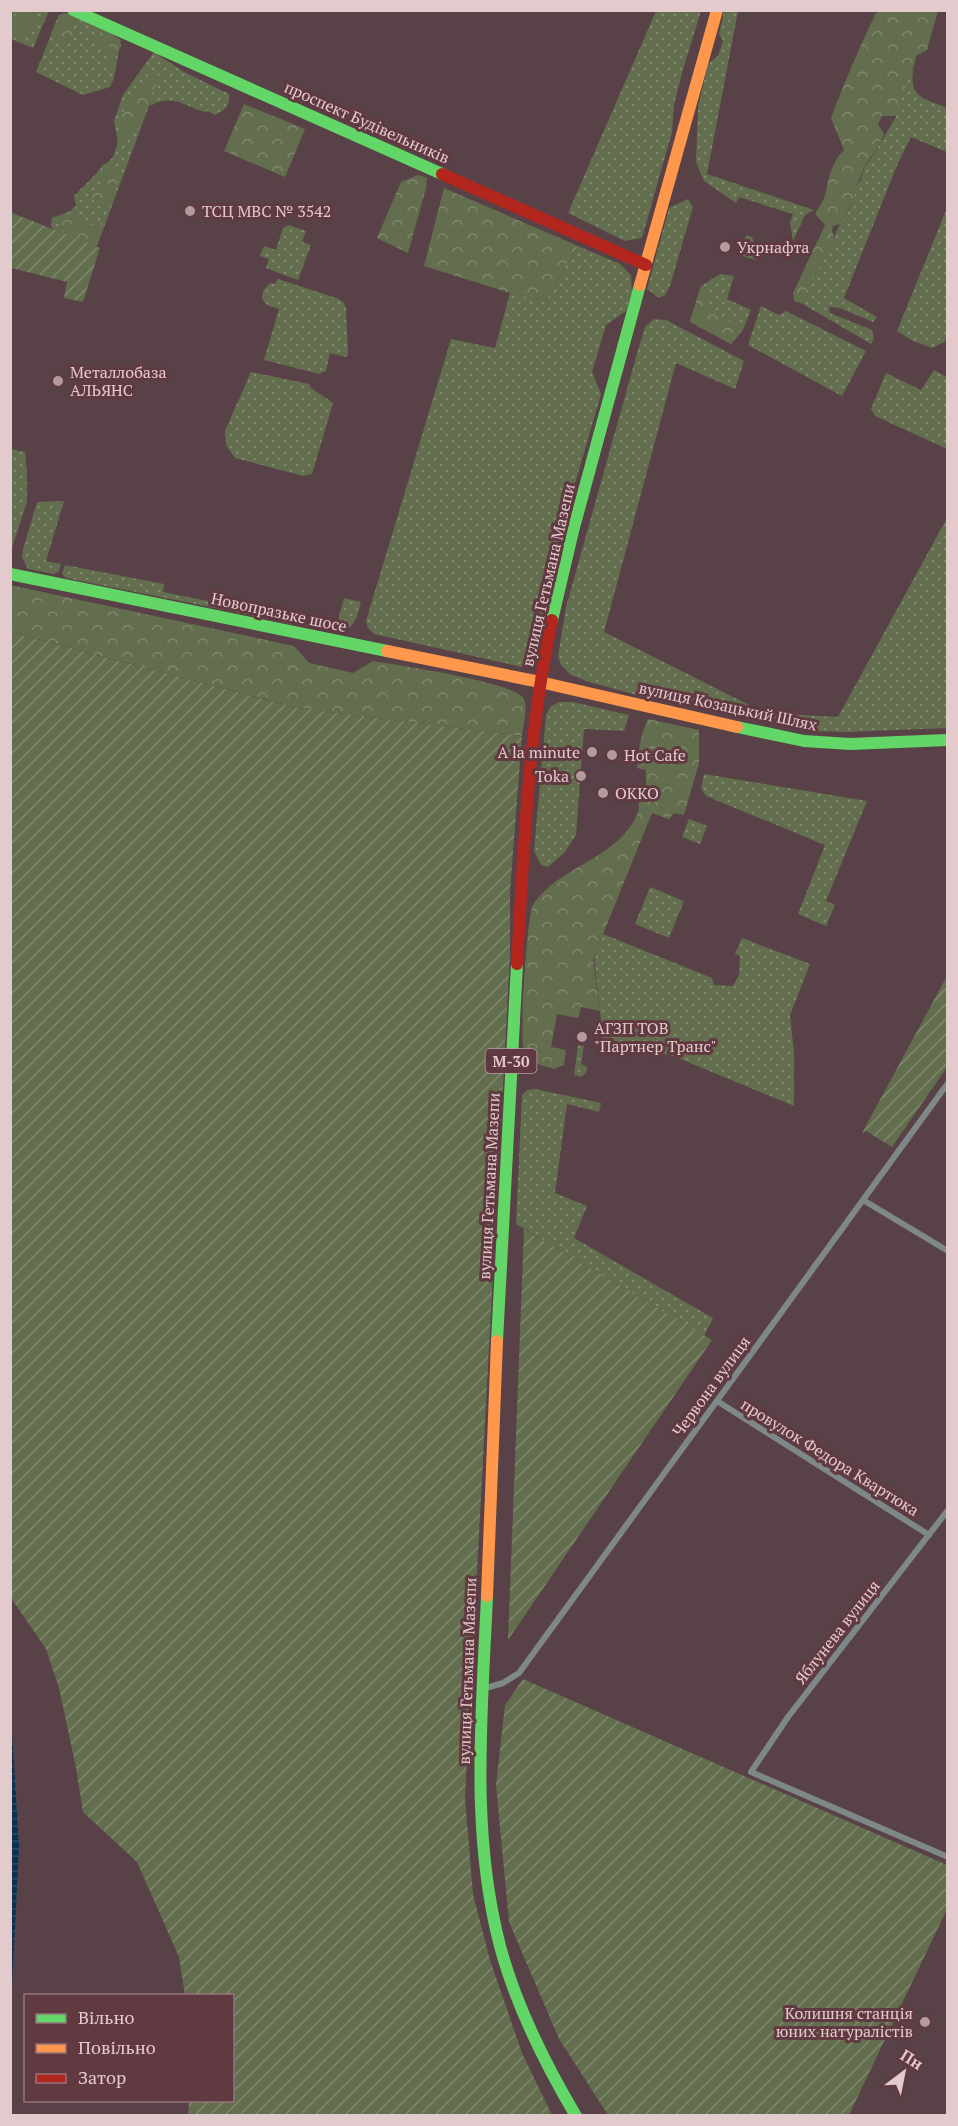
<svg xmlns="http://www.w3.org/2000/svg" width="958" height="2126" viewBox="0 0 958 2126" font-family="'PT Serif',serif">
	<style>
		.grass { fill: url(#grass-dots) }
		.forest { fill: url(#forest-crowns) }
		.park { fill: #626e4d }
		.garden { fill: url(#garden-furrows) }
		.water { fill: url(#water-rules) }
		.lines { fill: none; stroke-linecap: round; stroke-linejoin: round }
		.street { stroke: #7f8888; stroke-width: 6 }
		.fast { stroke: #63d668; stroke-width: 12 }
		.slow { stroke: #ff974d; stroke-width: 12 }
		.jam { stroke: #b3261e; stroke-width: 12 }
		.poi-dot { fill: #b29a9e; stroke: #613941; stroke-width: 2 }
		.labels { text-anchor: middle; dominant-baseline: central; stroke-width: 6; stroke-linejoin: round; paint-order: stroke }
		.shield { fill: #613941; stroke: #bc9ea3; stroke-width: 1.5 }
		.shield-label { font-size: 15px; font-weight: bold; fill: #e3cacd }
		.street-label { font-size: 16px; fill: #e3cacd; stroke: #613941 }
		.poi-label { font-size: 16px; fill: #e3cacd; stroke: #613941; text-anchor: start }
	</style>
	<defs>
		<pattern id="grass-dots" width="8" height="8" patternUnits="userSpaceOnUse" patternTransform="scale(1.5)"><rect width="8" height="8" fill="#626e4d"/><path d="M2 2h.1M6 6h.1" fill="none" stroke="#80886e" stroke-width="1.8" stroke-linecap="round"/></pattern>
		<pattern id="forest-crowns" width="20" height="18" patternUnits="userSpaceOnUse" patternTransform="scale(1.5)"><rect width="20" height="18" fill="#626e4d"/><path d="M2 6a3 3 0 1 1 6 0M12 15a3 3 0 1 1 6 0" fill="none" stroke="#80886e"/></pattern>
		<pattern id="garden-furrows" width="10" height="10" patternUnits="userSpaceOnUse" patternTransform="scale(1.5)"><rect width="10" height="10" fill="#626e4d"/><path d="M-1 1l2-2M0 10L10 0M9 11l2-2" fill="none" stroke="#80886e"/></pattern>
		<pattern id="water-rules" width="6" height="5" patternUnits="userSpaceOnUse" patternTransform="scale(1.5)"><rect width="6" height="5" fill="#093152"/><path d="M0 2.5h6" fill="none" stroke="#2d4e6a"/></pattern>
	</defs>
	<rect width="100%" height="100%" fill="#584247"/>
	<g class="grass">
		<polygon points="11,11 49,11 33,48 11,39"/>
		<polygon points="656,11 701,11 682,73 674,105 672,132 642,238 625,241 568,213"/>
		<polygon points="724,11 738,11 707,174 814,210 805,215 793,241 790,222 793,214 739,197 736,203 704,181 696,162 698,107 708,64 718,56 723,41 719,34"/>
		<polygon points="65,13 112,34 121,40 114,78 110,87 83,95 36,72 59,15"/>
		<path d="M 154,52 L 184,72 L 229,94 C 231,105 225,110 215,115 L 208,111 L 204,112 C 181,104 173,94 149,106 L 97,246 L 86,253 L 62,239 L 51,226 L 52,218 L 70,211 L 76,206 L 74,196 L 113,157 L 118,142 L 114,121 L 123,95 Z"/>
		<path d="M 914,68 C 907,97 925,99 947,108 L 947,152 L 911,137 L 898,163 L 844,298 L 877,317 L 873,322 L 840,308 L 829,307 L 830,313 L 872,330 L 874,339 L 871,344 L 801,303 L 806,300 L 807,286 L 827,249 L 833,244 C 834,225 857,208 853,188 L 861,180 L 864,168 L 870,160 L 896,117 L 896,105 L 905,82 Z"/>
		<polygon points="688,199 693,207 670,286 665,295 659,298 647,289 669,208"/>
		<polygon points="947,208 947,338 944,342 932,348 913,341 897,331"/>
		<polygon points="289,225 306,231 302,242 311,245 298,280 266,268 269,259 260,256 264,246 276,250 283,228"/>
		<polygon points="746,235 752,237 757,252 756,260 740,255"/>
		<polygon points="578,246 620,264 631,275 632,292 626,311 606,325 592,372 601,394 568,508 535,663 530,667 522,667 374,634 368,628 366,621 451,339 495,348 510,293 546,301"/>
		<polygon points="720,274 734,276 727,299 751,310 743,330 731,344 690,322 701,286"/>
		<polygon points="278,279 339,299 343,302 346,308 348,355 346,357 330,353 326,371 319,374 264,360 279,309 267,305 262,299 263,291 270,283 275,284"/>
		<polygon points="761,306 779,315 786,311 866,351 842,396 748,345"/>
		<polygon points="654,319 666,320 744,361 735,389 676,363 604,632 765,713 838,717 947,518 947,728 847,732 803,731 754,720 731,710 667,695 644,697 589,682 571,675 561,665 558,656 566,607 638,350 645,327"/>
		<polygon points="934,370 947,377 947,449 875,416 871,409 886,373 921,390"/>
		<polygon points="251,372 309,384 311,388 333,403 312,474 303,476 235,458 226,445 225,431"/>
		<polygon points="11,449 25,452 27,476 27,502 11,551"/>
		<polygon points="64,501 46,561 61,564 59,571 54,574 28,569 22,557 23,549 37,502"/>
		<polygon points="65,565 164,584 163,592 263,612 255,616 66,578 62,574"/>
		<path d="M 344,598 L 361,602 C 357,617 356,626 341,632 L 282,622 L 274,615 L 336,628 Z"/>
		<polygon points="559,702 573,702 629,715 624,731 584,729 576,835 565,852 548,867 541,865 534,851 546,715 551,706"/>
		<polygon points="704,774 867,801 826,901 835,905 826,926 798,914 825,845 706,796 701,788"/>
		<polygon points="689,819 707,826 700,844 682,837"/>
		<polygon points="650,887 684,901 669,938 635,924"/>
		<polygon points="603,934 712,978 714,985 733,986 739,975 740,956 735,954 742,938 810,964 790,1015 794,1053 794,1106 673,1056 603,1039 594,957"/>
		<polygon points="578,1045 584,1046 581,1064 587,1067 586,1073 581,1077 574,1075"/>
		<polygon points="535,1089 601,1103 599,1112 567,1104 555,1193 587,1206 574,1238 713,1318 704,1336 516,1224 522,1095 527,1090"/>
	</g>
	<g class="forest">
		<path d="M 884,10 L 938,11 L 927,50 L 916,56 C 913,77 897,94 896,116 L 882,116 L 878,124 L 884,134 C 879,147 871,156 864,168 C 860,176 861,180 853,188 L 855,196 L 841,224 L 833,226 L 832,232 L 834,235 L 833,244 C 826,249 825,254 823,261 C 821,266 816,271 813,275 L 814,280 L 807,286 L 806,300 L 801,303 L 794,301 L 793,293 L 825,225 L 815,214 C 819,207 825,199 826,191 C 829,176 832,162 844,150 L 831,118 C 845,81 859,48 876,13 Z"/>
		<polygon points="65,13 71,16 69,24 74,30 73,35 68,36 62,45 58,45 51,33 59,15"/>
		<polygon points="107,30 122,45 115,55 117,61 112,67 107,66 110,46 101,49 96,46 97,34"/>
		<polygon points="154,73 162,77 154,89 136,133 120,137 118,119 125,109 131,95 141,91 146,74"/>
		<polygon points="244,104 305,129 285,177 224,151"/>
		<path d="M 104,164 L 115,166 L 120,171 C 117,184 115,203 100,207 L 95,203 L 92,196 L 102,184 L 98,180 L 97,172 Z"/>
		<polygon points="418,175 427,178 426,188 408,253 377,238 401,182"/>
		<polygon points="444,188 578,246 546,301 510,293 424,266"/>
		<polygon points="76,213 81,218 84,226 102,223 103,226 96,245 86,251 63,236 61,219 67,214"/>
		<polygon points="701,286 708,293 706,308 739,326 741,331 731,344 690,321"/>
		<path d="M 10,585 L 294,646 L 309,663 L 353,673 L 373,661 C 396,665 516,682 524,699 C 528,708 523,726 522,736 L 298,708 L 11,632 Z"/>
		<path d="M 648,719 L 699,730 L 699,763 L 684,815 L 674,813 L 669,819 L 652,813 L 593,959 L 600,1011 L 581,1007 L 578,1018 L 557,1014 L 551,1047 L 566,1050 L 564,1065 L 554,1069 C 542,1065 529,1064 524,1051 C 519,1038 527,914 533,905 C 559,865 620,859 638,812 C 640,806 638,796 638,789 L 646,788 L 646,770 L 637,768 C 639,750 640,735 648,719 Z"/>
	</g>
	<polygon class="park" points="37,11 39,12 29,37 11,30 17,11"/>
	<g class="garden">
		<polygon points="10,212 100,248 83,302 64,298 67,282 11,268"/>
		<polygon points="10,632 298,708 522,736 510,891 510,954 465,1797 473,1894 490,1960 522,2053 552,2115 188,2115 189,2101 232,2100 232,1996 185,1995 179,1957 137,1862 83,1812 76,1768 59,1688 46,1649 11,1598"/>
		<polygon points="947,976 947,1067 892,1147 866,1131 862,1133"/>
		<polygon points="524,1229 712,1340 508,1640 524,1230"/>
		<polygon points="523,1679 947,1865 947,1909 849,2115 608,2115 559,2039 509,1922 496,1785 505,1705"/>
	</g>
	<polygon class="water" points="11,1716 19,1847 11,2005 10,1716"/>
	<g class="lines">
		<g class="street">
			<polyline points="863,1200 948,1251"/>
			<polyline points="717,1401 929,1535"/>
			<polyline points="948,1510 788,1717 751,1772 948,1857"/>
			<polyline points="486,1688 503,1683 519,1673 948,1083"/>
		</g>
		<g class="fast">
			<polyline points="73,10 442,174"/>
			<polyline points="10,574 387,651"/>
			<polyline points="552,620 573,531 640,285"/>
			<polyline points="737,727 804,741 850,744 948,740"/>
			<polyline points="497,1341 517,964"/>
			<path d="M 487,1596 C 482,1713 470,1831 500,1946 C 516,2006 544,2062 576,2116"/>
		</g>
		<g class="slow">
			<polyline points="640,285 717,10"/>
			<polyline points="387,651 540,682 737,727"/>
			<polyline points="487,1596 497,1341"/>
		</g>
		<g class="jam">
			<polyline points="442,174 646,265"/>
			<path d="M 517,964 C 524,848 528,733 552,620"/>
		</g>
	</g>
	<g class="poi-dot">
		<circle cx="190" cy="211" r="6"/>
		<circle cx="725" cy="247" r="6"/>
		<circle cx="58" cy="381" r="6"/>
		<circle cx="592" cy="752" r="6"/>
		<circle cx="612" cy="755" r="6"/>
		<circle cx="581" cy="776" r="6"/>
		<circle cx="603" cy="793" r="6"/>
		<circle cx="582" cy="1037" r="6"/>
		<circle cx="925" cy="2022" r="6"/>
	</g>
	<g class="labels">
		<rect class="shield" x="485.5" y="1049" width="51" height="24" rx="4.5"/>
		<g class="shield-label">
			<text x="511" y="1061">М-30</text>
		</g>
		<g class="street-label">
			<text transform="translate(367 122) rotate(24)">проспект Будівельників</text>
			<text transform="translate(548 575) rotate(-77)">вулиця Гетьмана Мазепи</text>
			<text transform="translate(279 612) rotate(12)">Новопразьке шосе</text>
			<text transform="translate(728 706) rotate(12)">вулиця Козацький Шлях</text>
			<text transform="translate(489 1186) rotate(-87)">вулиця Гетьмана Мазепи</text>
			<text transform="translate(711 1386) rotate(-54)">Червона вулиця</text>
			<text transform="translate(830 1457) rotate(32)">провулок Федора Квартюка</text>
			<text transform="translate(837 1632) rotate(-52)">Яблунева вулиця</text>
			<text transform="translate(467 1671) rotate(-88)">вулиця Гетьмана Мазепи</text>
		</g>
		<g class="poi-label">
			<text x="202" y="211">ТСЦ МВС № 3542</text>
			<text x="737" y="247">Укрнафта</text>
			<text x="70" y="372">Металлобаза<tspan x="70" dy="18">АЛЬЯНС</tspan></text>
			<text x="580" y="752" text-anchor="end">A la minute</text>
			<text x="624" y="755">Hot Cafe</text>
			<text x="569" y="776" text-anchor="end">Toka</text>
			<text x="615" y="793">ОККО</text>
			<text x="594" y="1028">АГЗП ТОВ<tspan x="594" dy="18">"Партнер Транс"</tspan></text>
			<text x="913" y="2013" text-anchor="end">Колишня станція<tspan x="913" dy="18">юних натуралістів</tspan></text>
		</g>
	</g>
	<rect width="958" height="2126" fill="none" stroke="#e3cacd" stroke-width="24"/>
	<rect x="24" y="1994" width="210" height="108" fill="#613941" stroke="#957379" stroke-width="1.5"/>
	<rect x="36" y="2014" width="30" height="9" fill="#63d668" stroke="#957379" stroke-width="1.5"/>
	<text x="78" y="2024" font-size="18" fill="#e3cacd">Вільно</text>
	<rect x="36" y="2044" width="30" height="9" fill="#ff974d" stroke="#957379" stroke-width="1.5"/>
	<text x="78" y="2054" font-size="18" fill="#e3cacd">Повільно</text>
	<rect x="36" y="2074" width="30" height="9" fill="#b3261e" stroke="#957379" stroke-width="1.5"/>
	<text x="78" y="2084" font-size="18" fill="#e3cacd">Затор</text>
	<g transform="translate(904 2072) rotate(32)" stroke="#613941" stroke-width="4.5" paint-order="stroke">
	<path d="M0-4.5L10 22L0 15L-10 22Z" fill="#e3cacd"/>
	<text y="-9" font-size="16" font-weight="bold" text-anchor="middle" fill="#e3cacd">Пн</text>
	</g>
</svg>
